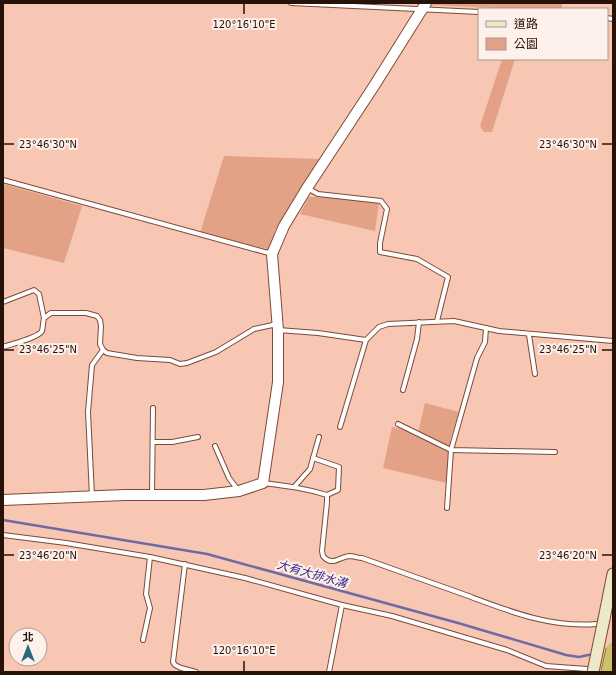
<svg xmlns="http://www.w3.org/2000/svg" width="616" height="675" viewBox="0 0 616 675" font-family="'DejaVu Sans','Noto Sans TC',sans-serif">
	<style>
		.green { fill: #e3a186 }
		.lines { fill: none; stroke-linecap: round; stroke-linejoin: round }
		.stream { stroke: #706aa4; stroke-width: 2.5 }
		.service-casing { stroke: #7d4a35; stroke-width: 6 }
		.tertiary-casing { stroke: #7d4a35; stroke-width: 12 }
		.secondary-casing { stroke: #7d4a35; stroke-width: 13 }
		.service { stroke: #fff; stroke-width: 4 }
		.tertiary { stroke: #fff; stroke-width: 10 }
		.secondary { stroke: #ece8c8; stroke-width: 11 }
		.secondary-bridge-casing { stroke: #7d4a35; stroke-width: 13; stroke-linecap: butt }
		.trunk-bridge-casing { stroke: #897a31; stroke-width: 15; stroke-linecap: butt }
		.secondary-bridge { stroke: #ece8c8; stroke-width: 11 }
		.trunk-bridge { stroke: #cbc26b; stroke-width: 13 }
		.ticks { fill: none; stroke: #27120a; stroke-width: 1.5 }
		.labels { text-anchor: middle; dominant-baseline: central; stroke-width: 4; stroke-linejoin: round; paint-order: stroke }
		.water-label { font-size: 12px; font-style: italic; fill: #311e82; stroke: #fef1ec }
		.ticks-label { font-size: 10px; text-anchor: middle; fill: #27120a; stroke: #fef1ec; stroke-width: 4; stroke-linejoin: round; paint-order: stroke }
	</style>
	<rect width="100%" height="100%" fill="#f7c7b4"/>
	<g class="green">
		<polygon points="432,3 562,3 562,9 514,9 431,5"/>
		<polygon points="502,59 515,59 492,132 484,132 480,126"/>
		<polygon points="224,156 320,159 275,230 271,250 200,233"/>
		<polygon points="3,184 82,206 64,263 3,248"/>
		<polygon points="309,197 366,198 379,203 375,231 300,214"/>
		<polygon points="425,403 459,412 450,440 453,455 451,484 383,468 392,427 418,433"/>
	</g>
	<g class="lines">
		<polyline class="stream" points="3,520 207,554 458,623 566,655 579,657 593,654"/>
		<defs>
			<g id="service">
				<polyline points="291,3 479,12"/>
				<polyline points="607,18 613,19"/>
				<polyline points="3,180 272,254"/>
				<polyline points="307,188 318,194 381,201 387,209 380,243 380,252 417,259 448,277 437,321"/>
				<polyline points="3,302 34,290 39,294 44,318"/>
				<polyline points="278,330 318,333 366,340 379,327 388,324 454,321 499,331 613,341"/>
				<polyline points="529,335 535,374"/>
				<path d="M 3,347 C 11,344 38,338 42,331 C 43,327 43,322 44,318 L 51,313 L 86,313 L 97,316 L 100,320 L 101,326 L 100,344 L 103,350 L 107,353 L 137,358 L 170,360 L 180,364 L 187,363 L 216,352 L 254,329 L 277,324"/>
				<polyline points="403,390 417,339 419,322"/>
				<polyline points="398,424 451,450 555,452"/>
				<polyline points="340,427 366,340"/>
				<polyline points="153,442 172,442 198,437"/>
				<polyline points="215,446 229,478 238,490"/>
				<polyline points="313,458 339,467 338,490 327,495"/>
				<path d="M 263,483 C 287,486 304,488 327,495 L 327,502 L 322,551 L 323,556 C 332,567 339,557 349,556 C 354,556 358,558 362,558 C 396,570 429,582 463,594 C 506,610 549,628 596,624"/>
				<polyline points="295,486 310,469 319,437"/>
				<polyline points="152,495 153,408"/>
				<polyline points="92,496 88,412 92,365 103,350"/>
				<polyline points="447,508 451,450 477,358 485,342 486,328"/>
				<polyline points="3,535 66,543 150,557 245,578 342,605 392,616 507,650 546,666 587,669"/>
				<polyline points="185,564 173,662 175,665 181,668 196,672"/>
				<polyline points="143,640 150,608 146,594 150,557"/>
				<polyline points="329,672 342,605"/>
			</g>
			<polyline id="tertiary" points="3,500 125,495 204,495 239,491 263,483 278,382 278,330 272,254 284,226 307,188 374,86 426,3"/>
			<polyline id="secondary" points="604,619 613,574"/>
		</defs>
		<use href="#service" class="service-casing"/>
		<use href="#tertiary" class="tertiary-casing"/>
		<use href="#secondary" class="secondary-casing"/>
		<use href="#service" class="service"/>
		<use href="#tertiary" class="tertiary"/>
		<use href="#secondary" class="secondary"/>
		<defs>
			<polyline id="secondary-bridge" points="593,672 604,619"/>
			<polyline id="trunk-bridge" points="608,672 613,649"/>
		</defs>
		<use href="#secondary-bridge" class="secondary-bridge-casing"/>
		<use href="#trunk-bridge" class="trunk-bridge-casing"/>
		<use href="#secondary-bridge" class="secondary-bridge"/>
		<use href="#trunk-bridge" class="trunk-bridge"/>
	</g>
	<path class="ticks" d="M 244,4 L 244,14M 4,144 L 14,144M 602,144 L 612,144M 4,350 L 14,350M 602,350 L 612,350M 4,555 L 14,555M 602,555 L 612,555M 244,661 L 244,671"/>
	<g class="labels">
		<g class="water-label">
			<text transform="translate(312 574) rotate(16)">大有大排水溝</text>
		</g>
	</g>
	<g class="ticks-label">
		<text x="244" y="28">120°16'10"E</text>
		<text x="48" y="148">23°46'30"N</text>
		<text x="568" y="148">23°46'30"N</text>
		<text x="48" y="353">23°46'25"N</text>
		<text x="568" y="353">23°46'25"N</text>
		<text x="48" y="559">23°46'20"N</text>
		<text x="568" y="559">23°46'20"N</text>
		<text x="244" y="654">120°16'10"E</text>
	</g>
	<rect width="616" height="675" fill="none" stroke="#27120a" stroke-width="8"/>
	<rect x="478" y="8" width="130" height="52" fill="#fef1ec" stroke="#a89892"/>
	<rect x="486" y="21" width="20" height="6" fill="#ece8c8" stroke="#a89892"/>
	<text x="514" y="28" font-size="12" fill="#27120a">道路</text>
	<rect x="486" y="38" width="20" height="12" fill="#e3a186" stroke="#a89892"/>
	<text x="514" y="48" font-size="12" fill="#27120a">公園</text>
	<g transform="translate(28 647)"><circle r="19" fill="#fef1ec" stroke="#a89892"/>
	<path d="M0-3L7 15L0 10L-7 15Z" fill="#29697e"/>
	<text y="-6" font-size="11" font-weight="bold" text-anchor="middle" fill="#27120a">北</text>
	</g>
</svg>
